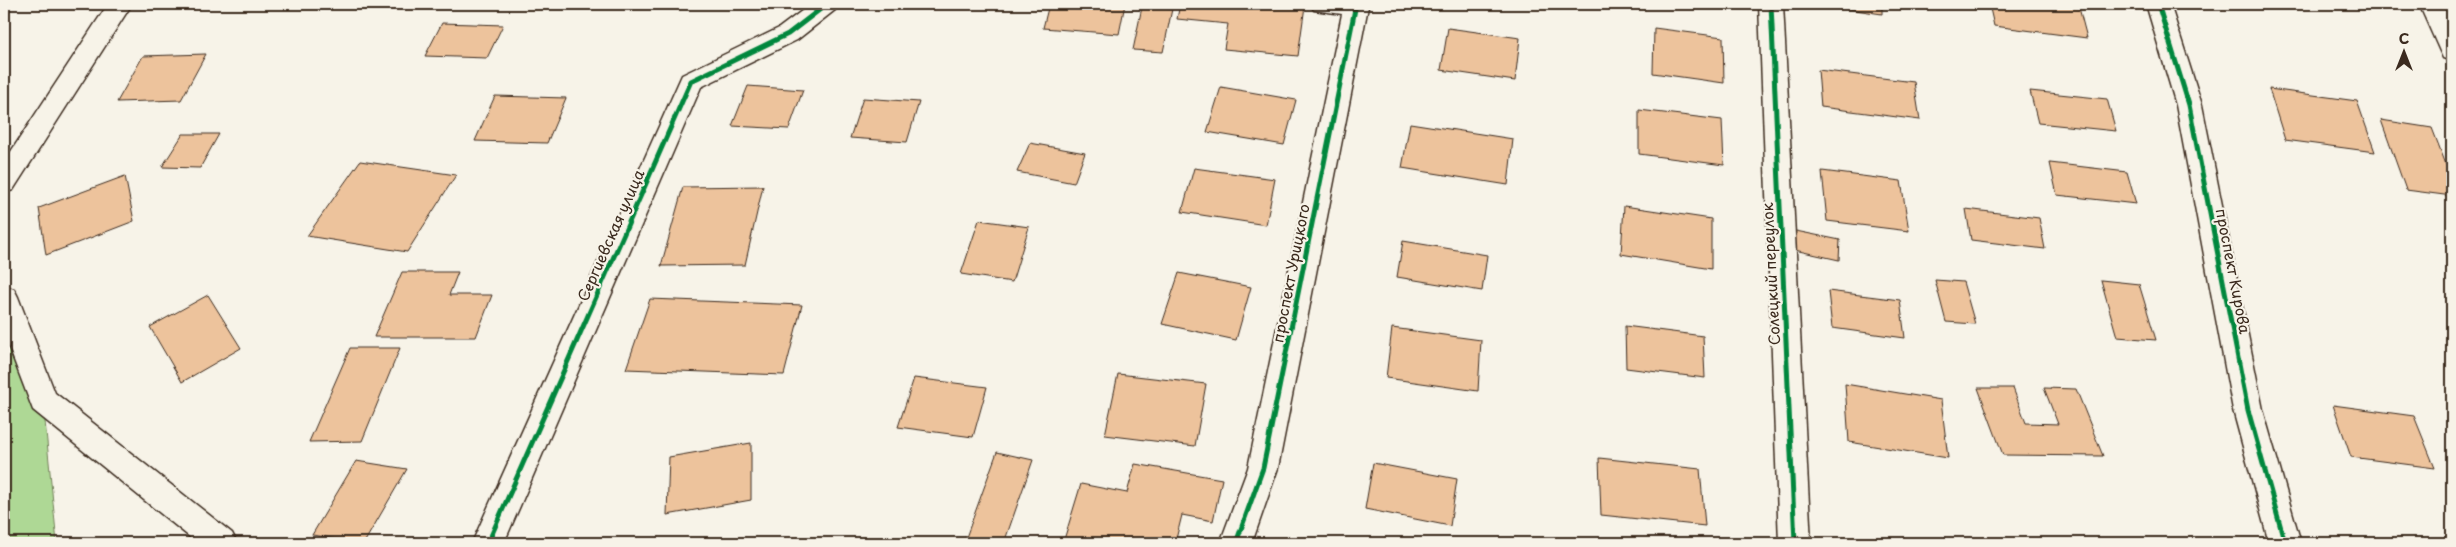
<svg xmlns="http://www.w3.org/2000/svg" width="2456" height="547" viewBox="0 0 2456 547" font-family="'Playpen Sans',sans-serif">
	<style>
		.green { fill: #aed895; stroke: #74815a }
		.building { fill: #edc39c; stroke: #3b2a1e }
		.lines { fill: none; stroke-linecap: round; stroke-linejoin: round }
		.minor-casing { stroke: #3b2a1e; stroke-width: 3 }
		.minor { fill: #f7f3e8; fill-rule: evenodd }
		.cycleway-casing { stroke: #f7f3e8; stroke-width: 8 }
		.cycleway { stroke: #00873e; stroke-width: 5 }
		.labels { text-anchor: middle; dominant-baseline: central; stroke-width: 4.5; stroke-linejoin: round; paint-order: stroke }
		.street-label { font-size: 15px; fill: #3b2a1e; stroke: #f7f3e8 }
	</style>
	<rect width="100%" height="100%" fill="#f7f3e8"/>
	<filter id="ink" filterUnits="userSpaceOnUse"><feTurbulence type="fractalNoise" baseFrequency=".02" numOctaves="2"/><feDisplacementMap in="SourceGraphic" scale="10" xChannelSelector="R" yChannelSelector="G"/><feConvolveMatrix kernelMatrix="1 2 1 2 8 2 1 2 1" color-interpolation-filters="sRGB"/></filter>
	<g filter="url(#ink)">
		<polygon class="green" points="4,321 43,401 57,543 4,543"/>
		<g class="building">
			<polygon points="1049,4 1125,4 1119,34 1043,28"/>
			<polygon points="1180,4 1279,4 1305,6 1298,56 1224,49 1228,24 1177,19"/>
			<polygon points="1828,4 1882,4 1882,14 1828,6"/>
			<polygon points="1989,4 2078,4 2087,38 1994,26"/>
			<polygon points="1142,7 1172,9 1163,52 1133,50"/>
			<polygon points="442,23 503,25 487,58 425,56"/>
			<polygon points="1448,28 1520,38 1515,81 1441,70"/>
			<polygon points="1654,28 1723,37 1724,83 1653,73"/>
			<polygon points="206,54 181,100 117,102 143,56"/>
			<polygon points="1818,70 1914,82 1920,120 1821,107"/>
			<polygon points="748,86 803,90 789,129 732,126"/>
			<polygon points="1221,87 1296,100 1284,145 1207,132"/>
			<polygon points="2269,89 2357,101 2375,152 2285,140"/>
			<polygon points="2030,91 2107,99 2116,131 2038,123"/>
			<polygon points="495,96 566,98 547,143 475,141"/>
			<polygon points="863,98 919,102 907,142 850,138"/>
			<polygon points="1639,110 1722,120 1724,165 1639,154"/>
			<polygon points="2381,120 2432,128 2452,180 2452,196 2406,190"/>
			<polygon points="1410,123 1513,139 1508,185 1402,168"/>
			<polygon points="183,134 219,134 200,168 162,167"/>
			<polygon points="1030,143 1085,153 1074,183 1017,172"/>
			<polygon points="360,161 456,175 407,252 307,236"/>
			<polygon points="2050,163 2127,172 2136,204 2057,195"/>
			<polygon points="1194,168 1275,179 1266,225 1182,212"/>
			<polygon points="1822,171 1901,181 1909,231 1827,221"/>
			<polygon points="125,176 134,221 46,255 39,208"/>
			<polygon points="763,186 745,265 661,266 683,187"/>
			<polygon points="1624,206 1711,219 1711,269 1621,254"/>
			<polygon points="1966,209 2039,218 2045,249 1971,240"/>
			<polygon points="979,220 1029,227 1012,282 961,274"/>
			<polygon points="1791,230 1840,240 1839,260 1790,249"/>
			<polygon points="1403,241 1487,255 1482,291 1397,277"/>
			<polygon points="402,272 458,272 449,295 492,295 476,337 374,337"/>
			<polygon points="1179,273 1251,287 1236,340 1162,324"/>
			<polygon points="1935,280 1963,282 1975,324 1946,322"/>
			<polygon points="2101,280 2139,284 2156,340 2117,337"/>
			<polygon points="1828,291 1900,300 1905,338 1832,328"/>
			<polygon points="208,295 241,348 182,382 150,327"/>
			<polygon points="650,299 802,305 784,375 626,369"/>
			<polygon points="1625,326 1703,336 1705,378 1626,368"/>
			<polygon points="1392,328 1481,340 1478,391 1386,378"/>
			<polygon points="350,348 400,348 362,441 309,442"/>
			<polygon points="1118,374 1206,384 1195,446 1105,435"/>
			<polygon points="914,378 987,387 973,437 898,427"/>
			<polygon points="1845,384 1941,400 1948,458 1849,442"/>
			<polygon points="1978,388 2013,388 2026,423 2058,424 2044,388 2076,389 2103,456 2003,455"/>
			<polygon points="2333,405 2414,416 2435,468 2351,457"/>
			<polygon points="751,443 751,500 667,515 669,457"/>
			<polygon points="997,452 1033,460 1004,543 964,543"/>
			<polygon points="1599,458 1700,469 1705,526 1601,515"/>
			<polygon points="356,461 407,469 364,543 312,535"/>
			<polygon points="1373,463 1457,479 1450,526 1365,509"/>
			<polygon points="1135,464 1222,479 1213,521 1182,515 1175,543 1063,543 1081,484 1127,493"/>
		</g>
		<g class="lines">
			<defs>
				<g id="minor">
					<polygon points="108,4 132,4 13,190 4,193 4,162"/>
					<polygon points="811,4 839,4 835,10 797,40 701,87 504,543 472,543 682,75 779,28"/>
					<polygon points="1310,4 1368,4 1368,7 1278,468 1252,543 1220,543 1248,468 1342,14 1314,10"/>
					<polygon points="1759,4 1783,4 1811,543 1779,543"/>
					<polygon points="2146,4 2170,4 2202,105 2263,410 2301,543 2269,543 2233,410 2176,105"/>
					<polygon points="2419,4 2443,4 2452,25 2452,61 2443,58"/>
					<polygon points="4,286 14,289 18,297 55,393 232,533 237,543 197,543 33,410 4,334"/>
				</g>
			</defs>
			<use href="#minor" class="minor-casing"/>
			<use href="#minor" class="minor"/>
			<defs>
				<g id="cycleway">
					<polyline points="1771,4 1795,543"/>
					<polyline points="2158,4 2189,105 2248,410 2285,543"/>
					<polyline points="488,543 691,81 788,34 827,4"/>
					<polyline points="1236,543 1263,468 1356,4"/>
				</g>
			</defs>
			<use href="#cycleway" class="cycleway-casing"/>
			<use href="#cycleway" class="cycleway"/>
		</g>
	</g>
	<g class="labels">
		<g class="street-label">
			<text transform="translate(610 235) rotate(-66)">Сергиевская улица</text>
			<text transform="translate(2234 271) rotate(79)">проспект Кирова</text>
			<text transform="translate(1290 273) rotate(-79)">проспект Урицкого</text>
			<text transform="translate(1770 274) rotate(-93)">Солецкий переулок</text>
		</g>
	</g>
	<rect width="2456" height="547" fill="none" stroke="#f7f3e8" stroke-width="20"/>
	<rect x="10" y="10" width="2436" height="527" fill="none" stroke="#3b2a1e" stroke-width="2" filter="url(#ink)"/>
	<g transform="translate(2404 52)" stroke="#f7f3e8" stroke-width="4" paint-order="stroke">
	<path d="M0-4L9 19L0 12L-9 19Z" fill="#3b2a1e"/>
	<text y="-8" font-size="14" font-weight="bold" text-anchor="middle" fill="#3b2a1e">С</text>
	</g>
</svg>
